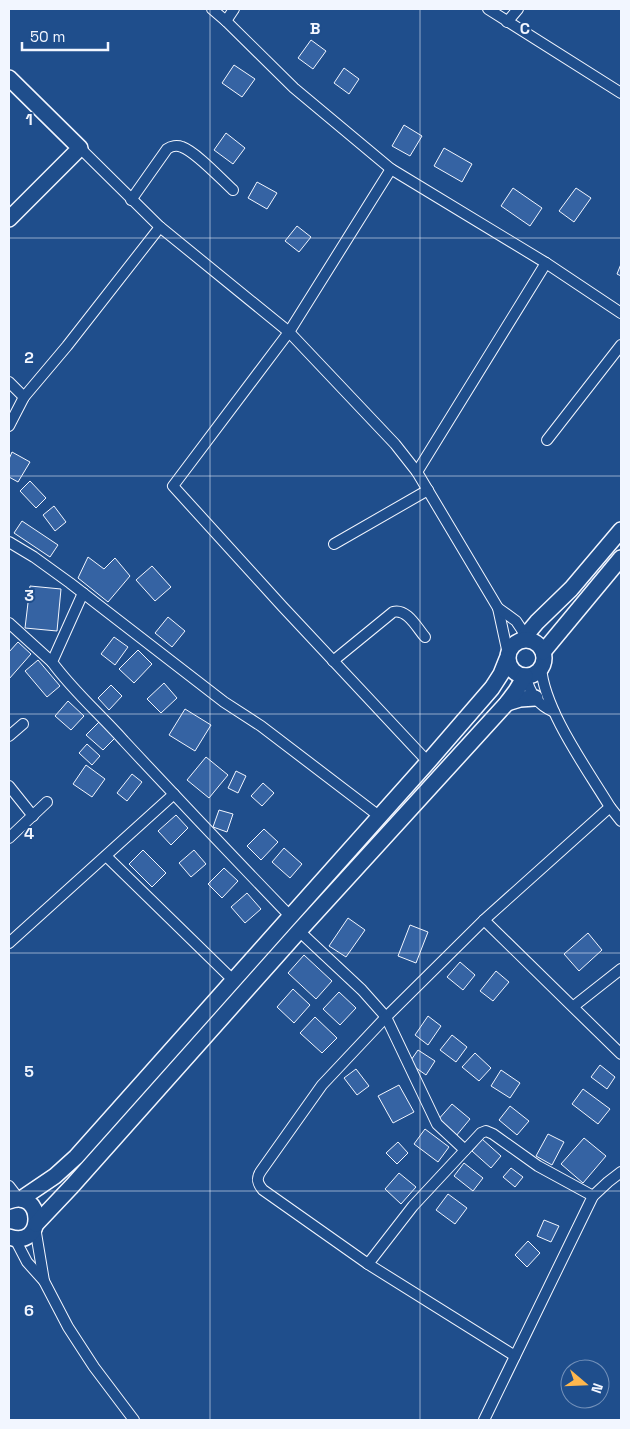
<svg xmlns="http://www.w3.org/2000/svg" width="630" height="1429" viewBox="0 0 630 1429" font-family="'Space Grotesk',sans-serif">
	<style>
		.building { fill: #3563a3; stroke: #f2f6ff }
		.lines { fill: none; stroke-linecap: round; stroke-linejoin: round }
		.street-casing { stroke: #f2f6ff; stroke-width: 12 }
		.secondary-casing { stroke: #f2f6ff; stroke-width: 18 }
		.street { stroke: #1f4e8c; stroke-width: 10 }
		.secondary { stroke: #1f4e8c; stroke-width: 15 }
		.grid { fill: none; stroke: #f2f6ff; stroke-width: 1; stroke-opacity: 0.55 }
		.grid-label { font-size: 16px; text-anchor: middle; font-weight: bold; fill: #f2f6ff; stroke: #1f4e8c; stroke-width: 4; stroke-linejoin: round; paint-order: stroke }
	</style>
	<rect width="100%" height="100%" fill="#1f4e8c"/>
	<g class="building">
		<polygon points="311,40 326,51 313,69 298,58"/>
		<polygon points="234,65 255,79 242,97 222,83"/>
		<polygon points="344,68 359,79 349,94 334,83"/>
		<polygon points="404,125 422,136 410,156 392,146"/>
		<polygon points="226,133 245,148 233,164 214,150"/>
		<polygon points="444,148 472,164 462,182 434,166"/>
		<polygon points="257,182 277,193 267,209 248,198"/>
		<polygon points="513,188 542,208 530,226 501,206"/>
		<polygon points="576,188 591,198 574,222 559,211"/>
		<polygon points="297,226 311,237 299,252 285,241"/>
		<polygon points="621,264 621,276 617,274"/>
		<polygon points="12,452 30,462 18,482 9,477 9,459"/>
		<polygon points="30,481 46,498 36,508 20,491"/>
		<polygon points="54,506 66,522 55,531 43,515"/>
		<polygon points="22,521 58,545 50,557 14,533"/>
		<polygon points="88,557 104,569 115,558 130,576 108,602 78,578"/>
		<polygon points="152,566 171,587 155,601 136,580"/>
		<polygon points="30,586 61,589 57,631 25,628"/>
		<polygon points="168,617 185,631 172,647 155,633"/>
		<polygon points="114,637 128,647 115,665 101,654"/>
		<polygon points="18,642 31,654 9,679 9,652"/>
		<polygon points="138,650 152,664 134,683 119,669"/>
		<polygon points="38,660 60,686 47,697 25,671"/>
		<polygon points="164,683 177,698 161,713 147,699"/>
		<polygon points="111,685 122,696 109,710 98,698"/>
		<polygon points="68,701 84,716 71,730 55,716"/>
		<polygon points="185,709 211,725 195,751 169,735"/>
		<polygon points="99,722 115,738 103,750 86,735"/>
		<polygon points="87,744 100,756 92,765 79,753"/>
		<polygon points="206,757 228,775 209,798 187,780"/>
		<polygon points="86,765 105,779 92,797 73,784"/>
		<polygon points="236,771 246,776 238,793 228,788"/>
		<polygon points="132,774 142,782 127,801 117,793"/>
		<polygon points="263,783 274,793 262,806 251,796"/>
		<polygon points="219,810 233,814 227,832 213,827"/>
		<polygon points="176,815 188,828 171,845 158,831"/>
		<polygon points="264,829 278,842 261,860 247,846"/>
		<polygon points="284,848 302,864 290,878 272,862"/>
		<polygon points="143,850 166,873 152,887 129,864"/>
		<polygon points="194,850 206,864 191,877 179,863"/>
		<polygon points="224,868 238,881 222,898 208,884"/>
		<polygon points="247,893 261,909 245,923 231,907"/>
		<polygon points="348,918 365,930 346,957 329,946"/>
		<polygon points="410,925 428,932 416,963 398,956"/>
		<polygon points="588,933 602,950 579,971 564,954"/>
		<polygon points="304,955 332,981 316,999 288,973"/>
		<polygon points="460,962 475,975 463,990 447,977"/>
		<polygon points="496,971 509,982 493,1001 480,991"/>
		<polygon points="293,989 310,1005 294,1023 277,1007"/>
		<polygon points="339,992 356,1008 340,1025 323,1009"/>
		<polygon points="428,1016 441,1026 428,1045 415,1035"/>
		<polygon points="315,1017 337,1038 322,1053 300,1033"/>
		<polygon points="452,1035 467,1047 456,1062 440,1050"/>
		<polygon points="418,1050 435,1061 426,1075 409,1063"/>
		<polygon points="475,1053 491,1068 479,1081 462,1067"/>
		<polygon points="600,1065 615,1077 607,1089 591,1077"/>
		<polygon points="356,1069 369,1086 357,1095 344,1078"/>
		<polygon points="501,1070 520,1083 510,1098 491,1086"/>
		<polygon points="399,1085 414,1112 393,1123 378,1096"/>
		<polygon points="583,1089 610,1109 598,1124 572,1104"/>
		<polygon points="452,1104 470,1119 456,1136 437,1121"/>
		<polygon points="510,1106 529,1121 517,1135 499,1120"/>
		<polygon points="425,1129 449,1147 438,1162 414,1144"/>
		<polygon points="548,1134 564,1142 552,1165 536,1156"/>
		<polygon points="584,1138 606,1156 583,1183 561,1164"/>
		<polygon points="482,1139 501,1156 491,1168 472,1151"/>
		<polygon points="398,1142 408,1153 397,1164 386,1153"/>
		<polygon points="464,1163 483,1178 473,1191 454,1176"/>
		<polygon points="511,1168 523,1177 515,1187 503,1177"/>
		<polygon points="399,1173 416,1187 401,1204 385,1189"/>
		<polygon points="448,1194 467,1208 455,1224 436,1210"/>
		<polygon points="544,1220 559,1226 551,1242 537,1236"/>
		<polygon points="528,1241 540,1253 527,1267 515,1255"/>
	</g>
	<g class="lines">
		<defs>
			<g id="street">
				<polyline points="212,9 226,21 294,88 391,169 546,263 621,313"/>
				<polyline points="488,9 621,93"/>
				<polyline points="226,21 234,9"/>
				<polyline points="507,22 518,9"/>
				<polyline points="80,148 160,227 289,332 395,444 417,472 498,608 508,654"/>
				<polyline points="391,169 289,332 173,486 282,606 428,762"/>
				<path d="M 131,200 L 167,149 C 171,146 177,145 182,147 C 196,152 221,179 233,190"/>
				<polyline points="9,382 24,397"/>
				<polyline points="9,426 24,397 67,346 160,227"/>
				<polyline points="547,440 621,345"/>
				<polyline points="417,472 546,263"/>
				<polyline points="9,542 34,557 70,583 224,702 261,726 379,816"/>
				<polyline points="334,544 428,490"/>
				<path d="M 83,593 L 52,662 C 73,691 100,714 124,741 C 179,800 234,858 290,916"/>
				<polyline points="498,608 516,621 528,639"/>
				<polyline points="9,623 52,662"/>
				<path d="M 333,661 L 393,612 C 407,608 417,628 425,637"/>
				<path d="M 541,667 C 544,710 587,769 610,807 L 621,821"/>
				<path d="M 526,676 C 529,693 538,705 554,712"/>
				<polyline points="9,736 23,724"/>
				<polyline points="9,786 33,816"/>
				<polyline points="9,838 47,802"/>
				<polyline points="106,856 233,980"/>
				<polyline points="484,920 621,1054"/>
				<polyline points="299,931 362,990 386,1017 437,1124 465,1150"/>
				<polyline points="9,943 174,794"/>
				<polyline points="574,1006 621,969"/>
				<polyline points="9,1186 19,1199"/>
				<polyline points="35,1227 44,1281 68,1327 94,1367 134,1420"/>
				<polyline points="15,1239 27,1262 44,1281"/>
				<polyline points="368,1264 413,1206 481,1133 486,1131 493,1134 538,1166 593,1196"/>
				<path d="M 515,1356 L 368,1264 L 263,1190 C 257,1183 256,1178 261,1171 L 322,1085 L 386,1017 L 484,920 L 610,807"/>
				<polyline points="484,1420 593,1196 608,1182 621,1172"/>
			</g>
			<g id="secondary">
				<polyline points="9,78 80,148 9,219"/>
				<polyline points="522,640 537,622 571,589 621,530"/>
				<circle cx="526" cy="658" r="18"/>
				<polyline points="543,652 621,558"/>
				<polyline points="507,703 520,699 535,698"/>
				<polyline points="21,1199 55,1176 76,1157 428,762 492,688 501,674 507,659"/>
				<path d="M 9,1201 C 44,1187 46,1250 9,1237"/>
				<polyline points="36,1224 72,1186 299,931 507,703 516,691 525,676"/>
			</g>
		</defs>
		<use href="#street" class="street-casing"/>
		<use href="#secondary" class="secondary-casing"/>
		<use href="#street" class="street"/>
		<use href="#secondary" class="secondary"/>
	</g>
	<path class="grid" d="M 210,9 L 210,1420M 420,9 L 420,1420M 9,238 L 621,238M 9,476 L 621,476M 9,714 L 621,714M 9,953 L 621,953M 9,1191 L 621,1191"/>
	<g class="grid-label">
		<text x="315" y="34">B</text>
		<text x="525" y="34">C</text>
		<text x="29" y="125">1</text>
		<text x="29" y="363">2</text>
		<text x="29" y="601">3</text>
		<text x="29" y="839">4</text>
		<text x="29" y="1077">5</text>
		<text x="29" y="1316">6</text>
	</g>
	<rect width="630" height="1429" fill="none" stroke="#f2f6ff" stroke-width="20"/>
	<g transform="translate(585 1384) rotate(109)"><circle r="24" fill="#1f4e8c" stroke="#7391ba"/>
	<path d="M0-4L9 19L0 12L-9 19Z" fill="#ffb74d"/>
	<text y="-8" font-size="14" font-weight="bold" text-anchor="middle" fill="#f2f6ff">N</text>
	</g>
	<path d="M22 42v8h86v-8" fill="none" stroke="#f2f6ff" stroke-width="2.5"/>
	<text x="30" y="42" font-size="15" fill="#f2f6ff" stroke="#1f4e8c" stroke-width="4" paint-order="stroke">50 m</text>
</svg>
